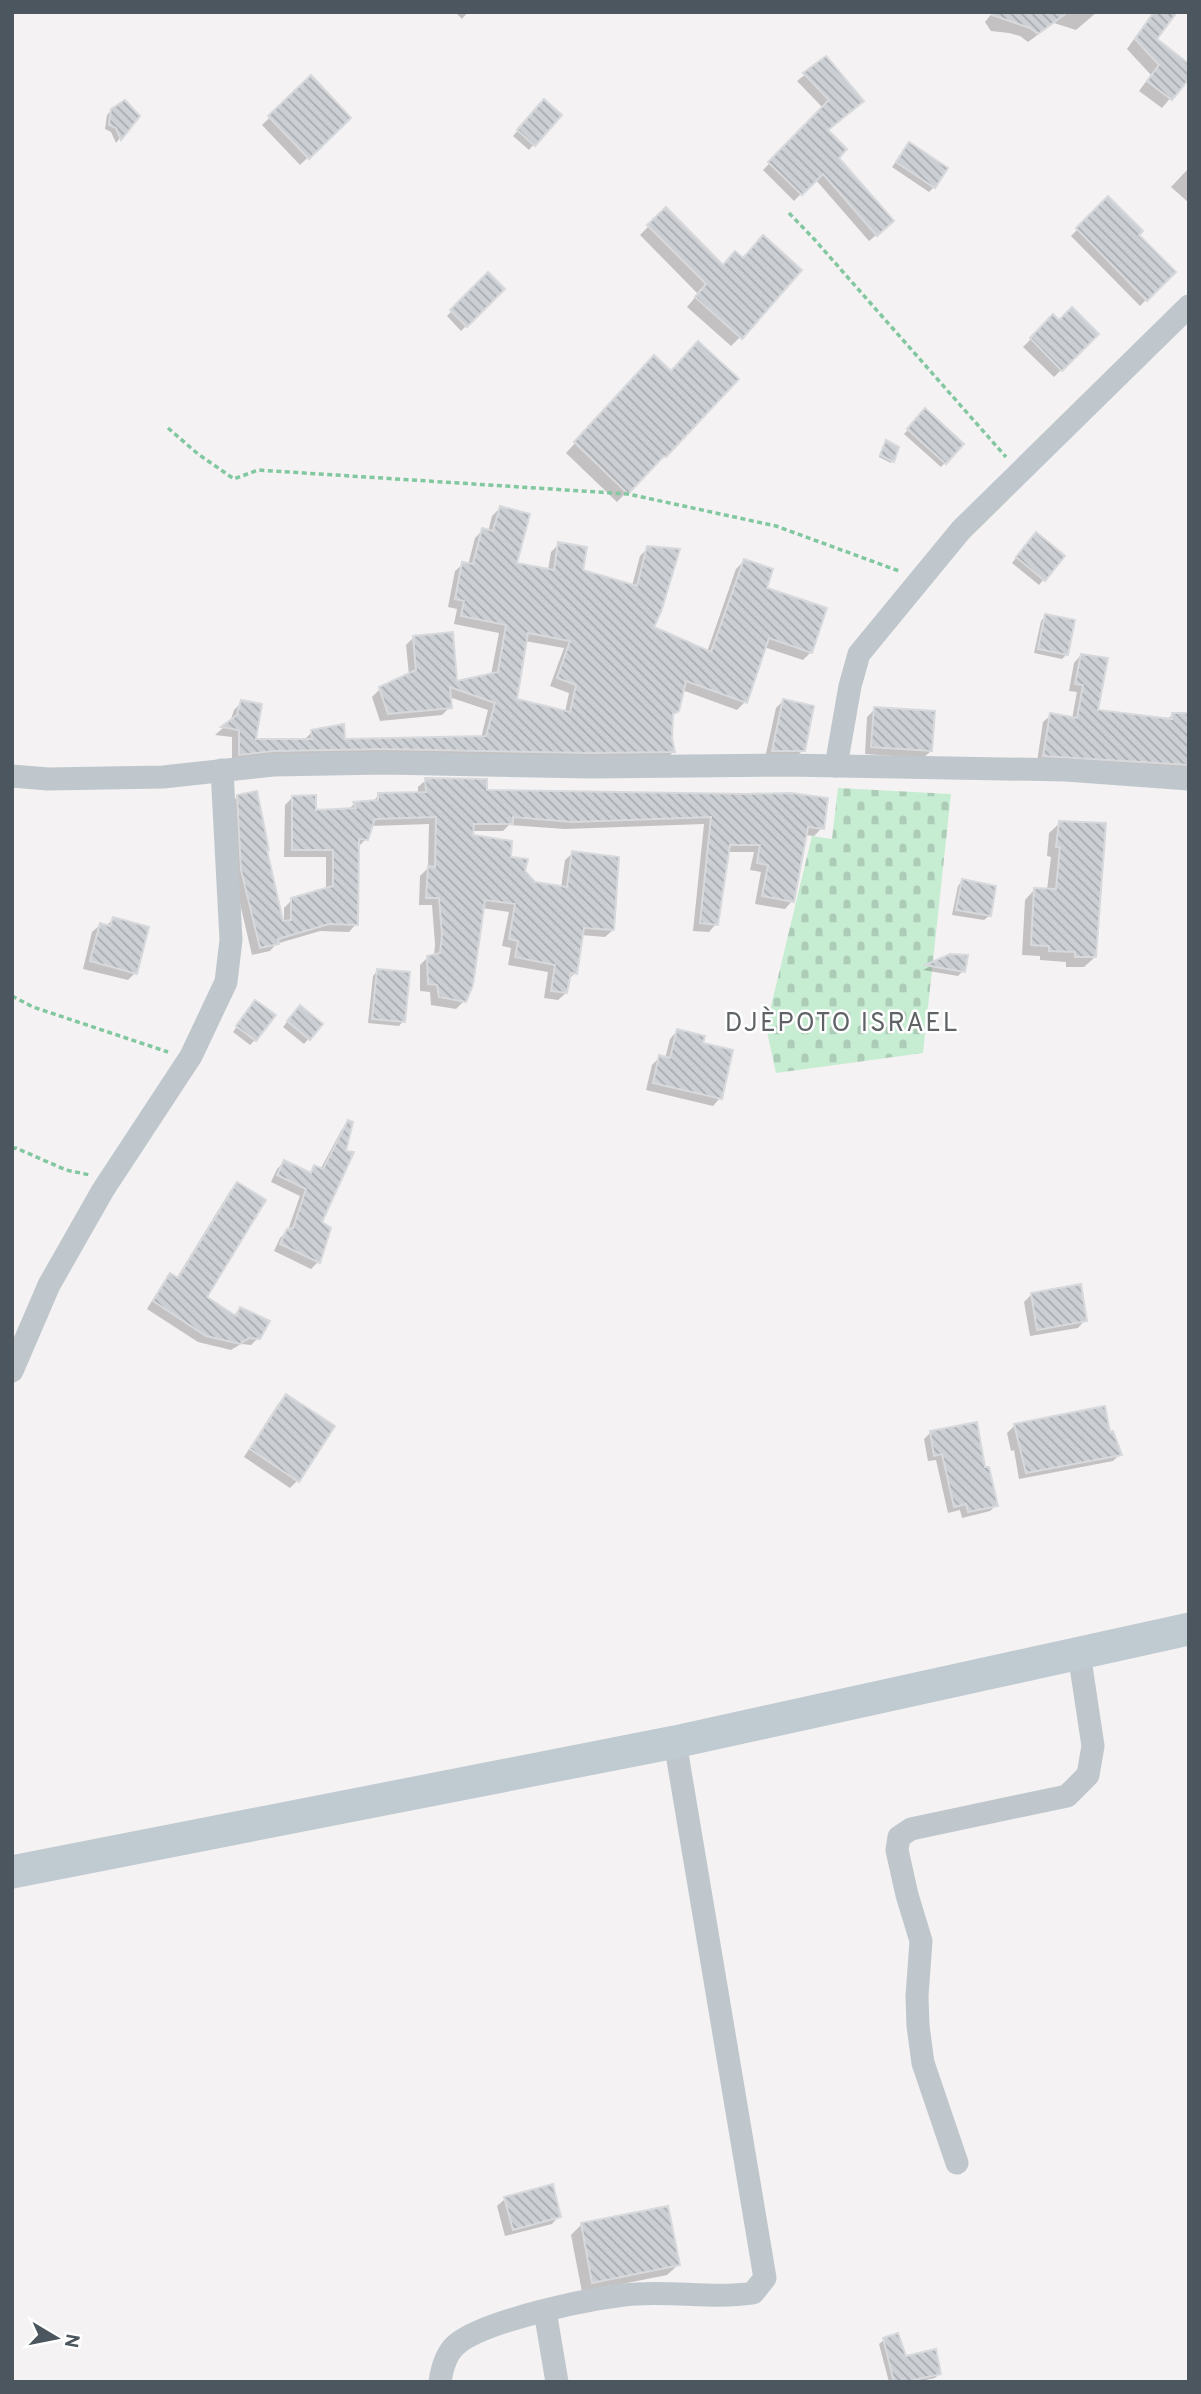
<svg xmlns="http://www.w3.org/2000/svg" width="1201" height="2394" viewBox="0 0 1201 2394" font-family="Overpass,sans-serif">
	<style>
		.cemetery { fill: url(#cemetery-stones) }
		.shadow { fill: #0003; fill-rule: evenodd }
		.building { fill: url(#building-back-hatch); stroke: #d7d9dc; stroke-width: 2; fill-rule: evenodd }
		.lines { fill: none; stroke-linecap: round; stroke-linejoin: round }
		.path { stroke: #81c79f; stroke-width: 3.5; stroke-dasharray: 5 3.5; stroke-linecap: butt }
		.street { stroke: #bfc7cd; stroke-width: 23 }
		.secondary { stroke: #c0cad1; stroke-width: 33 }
		.labels { text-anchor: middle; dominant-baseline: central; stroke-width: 5; stroke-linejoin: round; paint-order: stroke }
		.neighbourhood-label { font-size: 26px; letter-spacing: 2px; fill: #5f6366; stroke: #fff }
	</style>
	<defs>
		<pattern id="cemetery-stones" width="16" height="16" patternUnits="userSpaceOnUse" patternTransform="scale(1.75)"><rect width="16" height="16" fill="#c6ecd2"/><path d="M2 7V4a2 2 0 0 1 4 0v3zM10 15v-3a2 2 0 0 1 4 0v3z" fill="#acccb7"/></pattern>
		<pattern id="building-back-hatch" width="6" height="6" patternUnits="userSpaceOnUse" patternTransform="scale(1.75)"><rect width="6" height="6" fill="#cccfd4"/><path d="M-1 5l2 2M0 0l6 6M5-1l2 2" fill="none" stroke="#a8abaf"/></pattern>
	</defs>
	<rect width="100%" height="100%" fill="#f4f2f2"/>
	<polygon class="cemetery" points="838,788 951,794 923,1053 776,1073 766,1027 812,836 832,839"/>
	<g class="shadow">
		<polygon points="455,12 468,12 462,19"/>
		<polygon points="993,12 1097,12 1076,30 1054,23 1028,42 1020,36 1009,33 991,31 985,22"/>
		<polygon points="1153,12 1175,12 1154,40 1189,76 1162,108 1139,91 1151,75 1127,49"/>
		<polygon points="825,59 861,101 827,131 836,157 885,228 869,241 815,179 794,201 763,170 823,108 797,81"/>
		<polygon points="311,78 349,118 300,165 262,125"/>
		<polygon points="539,106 559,115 529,150 513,136"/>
		<polygon points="112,110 137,116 116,143 111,132 105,129 107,115"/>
		<polygon points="909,144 934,187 929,192 892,167"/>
		<polygon points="1189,168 1189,203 1171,187"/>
		<polygon points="1108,199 1136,235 1173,272 1140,306 1071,236"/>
		<polygon points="666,209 740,337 731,346 687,307 698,294 640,235"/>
		<polygon points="488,275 503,289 461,331 447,316"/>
		<polygon points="1053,317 1059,323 1097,334 1054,377 1023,347"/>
		<polygon points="645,367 665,456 655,465 654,464 617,502 566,453"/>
		<polygon points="925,411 962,444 941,467 904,434"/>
		<polygon points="885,444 893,461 891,463 879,457"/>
		<path d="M 500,508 L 515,564 L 548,570 L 551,552 L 559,544 L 581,571 L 632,586 L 640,556 L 648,548 L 652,628 L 707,652 L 736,569 L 744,561 L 811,652 L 803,660 L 764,647 L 745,702 L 737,710 L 682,690 L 677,710 L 672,716 L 670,739 L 673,752 L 666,759 L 232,762 L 232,737 L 215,735 L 230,722 L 234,710 L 242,702 L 254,741 L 304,740 L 312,732 L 343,741 L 481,738 L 488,710 L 449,697 L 450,707 L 442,715 L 380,721 L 372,697 L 380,689 L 409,675 L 406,645 L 414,637 L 455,683 L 491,675 L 499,633 L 454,624 L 457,609 L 448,607 L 455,571 L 463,564 L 468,565 L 475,538 L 483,530 L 488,532 L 492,516 ZM 525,641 L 564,648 L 550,686 L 569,693 L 565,712 L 515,700 Z"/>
		<polygon points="1031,539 1063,556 1039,585 1012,563"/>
		<polygon points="1045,616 1067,654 1062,659 1034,653 1041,621"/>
		<polygon points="1081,655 1096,711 1167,720 1173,714 1189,715 1189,774 1037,762 1043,722 1051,715 1072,719 1077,692 1069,691 1074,663"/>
		<polygon points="783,701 803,750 795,758 765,758 776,708"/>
		<polygon points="875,709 931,751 923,758 865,754 867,717"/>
		<polygon points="426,780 485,792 822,828 814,836 805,835 792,901 785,909 755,904 761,872 750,870 754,852 727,852 716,924 709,932 693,931 704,824 565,829 509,825 503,831 471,831 471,836 509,859 534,883 561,888 565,860 573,853 613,930 605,937 581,935 575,973 568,980 566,993 558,1000 544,998 548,972 508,965 511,948 502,946 509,912 482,908 464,1001 456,1009 431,1005 430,992 420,991 420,965 428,957 434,956 435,944 432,905 419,905 420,876 428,868 429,824 371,826 366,839 358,847 356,924 349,932 320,931 276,944 270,951 252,955 234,878 230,804 238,796 267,849 284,928 284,908 292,900 326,890 326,857 284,857 285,805 293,797 314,812 348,810 354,804 371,803 379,795 418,794 418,787"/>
		<polygon points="1060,823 1095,957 1084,967 1066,967 1066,962 1040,960 1040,956 1022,955 1025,900 1035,889 1047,890 1051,857 1047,856 1049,833"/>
		<polygon points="962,881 989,916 984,920 952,915 958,886"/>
		<polygon points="113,919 135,973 128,980 83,969 92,932 100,925 106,926"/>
		<polygon points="950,956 963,971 958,976 923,970"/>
		<polygon points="377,971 403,1021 399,1026 368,1023 373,976"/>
		<polygon points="251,1007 255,1040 250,1045 233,1032"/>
		<polygon points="295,1012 321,1024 304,1044 283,1027"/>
		<polygon points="677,1031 701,1044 720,1098 713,1106 646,1090 652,1065 660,1057 665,1059 670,1039"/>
		<polygon points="349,1122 320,1223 318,1262 311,1269 274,1251 280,1238 288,1230 300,1196 271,1182 277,1169 284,1162 308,1174 315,1167 320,1170 342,1129"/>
		<polygon points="237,1184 205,1298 233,1316 240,1309 258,1338 251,1345 241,1344 231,1350 198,1342 147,1309 163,1283 170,1276 176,1279 230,1191"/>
		<polygon points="1032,1294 1085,1320 1078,1328 1030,1336 1024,1302"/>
		<polygon points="286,1396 298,1480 290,1488 244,1457 278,1404"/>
		<polygon points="1103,1408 1108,1434 1120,1454 1113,1461 1019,1479 1014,1450 1011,1451 1007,1433 1014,1426"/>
		<polygon points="931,1432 984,1470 996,1505 990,1511 962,1518 960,1510 948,1513 936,1460 928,1461 924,1439"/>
		<polygon points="505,2199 559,2216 552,2224 505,2236 497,2206"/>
		<polygon points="581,2225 678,2265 667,2275 582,2292 571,2235"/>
		<polygon points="884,2340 905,2358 939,2374 935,2378 916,2382 889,2382 879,2344"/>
	</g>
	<g class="building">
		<polygon points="992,12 1068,12 1038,34 1030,28 992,15"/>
		<polygon points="1154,12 1177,12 1157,39 1189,64 1189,79 1172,100 1147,81 1159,65 1135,39"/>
		<polygon points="826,56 864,101 828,130 847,149 839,158 894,221 877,236 823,174 802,195 768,162 829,100 803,73"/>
		<polygon points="311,75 351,118 309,159 268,116"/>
		<polygon points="544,99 562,115 535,146 517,130"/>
		<polygon points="125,100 140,116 121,140 116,128 109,125 111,109"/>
		<polygon points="909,142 948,168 935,188 896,162"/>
		<polygon points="1108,196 1143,231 1139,235 1176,272 1147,301 1076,228"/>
		<polygon points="666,207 723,265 735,251 743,258 763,235 802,270 742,339 695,297 706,284 647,225"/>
		<polygon points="488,272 505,289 467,327 450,310"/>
		<polygon points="1072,307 1099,334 1062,371 1030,338 1053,314 1059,320"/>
		<polygon points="698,341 739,379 666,457 664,456 628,494 574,442 654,355 671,371"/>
		<polygon points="925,408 964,444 946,464 907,429"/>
		<polygon points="886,440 899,447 894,462 880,455"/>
		<path d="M 500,506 L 530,514 L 517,563 L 554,570 L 558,542 L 587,547 L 583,570 L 637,586 L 647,546 L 680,549 L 661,612 L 654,627 L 711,652 L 744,559 L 773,569 L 767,588 L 827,608 L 812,653 L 769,638 L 747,703 L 686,681 L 679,711 L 673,714 L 672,739 L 675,752 L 591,753 L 385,749 L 273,751 L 239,755 L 239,730 L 221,727 L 237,715 L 241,700 L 262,704 L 256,739 L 312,739 L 311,730 L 344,724 L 345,739 L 486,736 L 495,703 L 450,687 L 452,708 L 388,714 L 379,687 L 416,670 L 413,636 L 453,632 L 457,681 L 498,672 L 506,625 L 461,616 L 464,601 L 455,599 L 462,562 L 473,564 L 482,528 L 493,531 ZM 528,633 L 570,641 L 557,678 L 576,685 L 570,712 L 517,699 Z"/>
		<polygon points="1036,532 1065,556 1045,581 1016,557"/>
		<polygon points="1045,614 1075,620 1068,655 1038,649"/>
		<polygon points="1081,654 1108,658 1098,710 1172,719 1172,713 1189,713 1189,765 1043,756 1050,713 1077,718 1083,685 1075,684"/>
		<polygon points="783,699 814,706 805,751 772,751"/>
		<polygon points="874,707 935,711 932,751 871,747"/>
		<polygon points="425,778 487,779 487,790 745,794 791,793 828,798 824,829 808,827 794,902 762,896 768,865 757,863 760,845 730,845 718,925 700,923 711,817 573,822 513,817 513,824 474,824 473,835 512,841 511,857 528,859 525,871 535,882 567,887 572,851 619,857 614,930 584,928 577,974 571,973 567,993 551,991 555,965 515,957 518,941 509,939 515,904 485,900 473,985 466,1002 439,997 437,985 428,984 427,956 440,953 442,935 439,898 426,898 428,866 435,867 436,817 375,819 368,840 359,839 358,925 329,924 278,939 279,944 260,948 241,870 237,795 257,791 269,850 267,850 283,921 291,920 291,898 333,886 333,850 292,850 292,796 316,795 316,810 356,808 353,802 378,800 378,793 426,792"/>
		<polygon points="1059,821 1106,823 1096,957 1075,957 1075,952 1049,951 1049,946 1031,945 1034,888 1056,889 1060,847 1056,847"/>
		<polygon points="962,879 996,886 991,916 956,910"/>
		<polygon points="113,917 149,927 137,974 90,961 100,923 110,926"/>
		<polygon points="950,954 968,955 965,972 925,965"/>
		<polygon points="377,969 410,972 405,1022 372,1019"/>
		<polygon points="255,1000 276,1015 256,1041 236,1026"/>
		<polygon points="300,1005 323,1024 310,1040 287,1021"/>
		<polygon points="677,1029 705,1036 703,1043 733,1050 722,1099 653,1083 659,1055 670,1058"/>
		<polygon points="348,1120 353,1122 346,1151 354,1152 322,1222 331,1228 320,1263 280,1244 287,1229 293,1228 306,1189 277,1175 284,1160 311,1173 314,1165 323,1169"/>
		<polygon points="237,1182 266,1200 207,1297 236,1316 240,1307 270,1321 260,1339 249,1338 240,1344 206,1336 153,1301 170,1273 178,1278"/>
		<polygon points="1081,1284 1087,1321 1037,1330 1031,1293"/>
		<polygon points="286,1394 335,1426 299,1482 250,1449"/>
		<polygon points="1105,1406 1110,1432 1113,1431 1122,1455 1026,1473 1014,1424"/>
		<polygon points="977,1422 985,1467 989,1467 998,1506 968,1512 966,1504 954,1507 942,1454 934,1456 930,1431"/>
		<polygon points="553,2184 561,2217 513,2230 504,2197"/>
		<polygon points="668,2206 680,2265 592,2283 581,2223"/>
		<polygon points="898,2333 906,2356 936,2349 941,2374 905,2382 894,2382 883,2338"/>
	</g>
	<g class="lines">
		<g class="path">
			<polyline points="789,213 814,239 1006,457"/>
			<polyline points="168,428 198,454 234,479 258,470 628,494 776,526 899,571"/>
			<polyline points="12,996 33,1007 168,1052"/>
			<polyline points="12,1149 16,1148 66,1170 90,1175"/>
		</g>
		<g class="street">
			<polyline points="836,766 850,686 859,654 961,530 1189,306"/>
			<polyline points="12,776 48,779 163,777 273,765 385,763 591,767 786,765 1066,770 1189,779"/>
			<polyline points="12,1371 49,1285 103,1190 191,1056 226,982 231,940 222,770"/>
			<polyline points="957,2163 923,2063 918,2026 917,1996 921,1941 907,1895 897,1850 899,1837 911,1829 1067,1796 1088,1775 1093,1746 1079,1653"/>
			<polyline points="545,2311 557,2382"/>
			<path d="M 440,2382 C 442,2368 446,2353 457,2344 C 486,2320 598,2296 636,2294 C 676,2291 713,2299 753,2293 L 765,2278 L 675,1742"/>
		</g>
		<polyline class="secondary" points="12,1872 675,1742 1189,1629"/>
	</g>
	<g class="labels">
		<g class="neighbourhood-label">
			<text x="842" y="1024">DJÈPOTO ISRAEL</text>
		</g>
	</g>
	<rect width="1201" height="2394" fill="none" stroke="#4b565e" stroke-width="28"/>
	<g transform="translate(56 2338) rotate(100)" stroke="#ffffff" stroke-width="5" paint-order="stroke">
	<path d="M0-5L12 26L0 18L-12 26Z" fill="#4b565e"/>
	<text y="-10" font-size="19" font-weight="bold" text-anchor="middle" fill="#4b565e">N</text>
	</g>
</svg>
